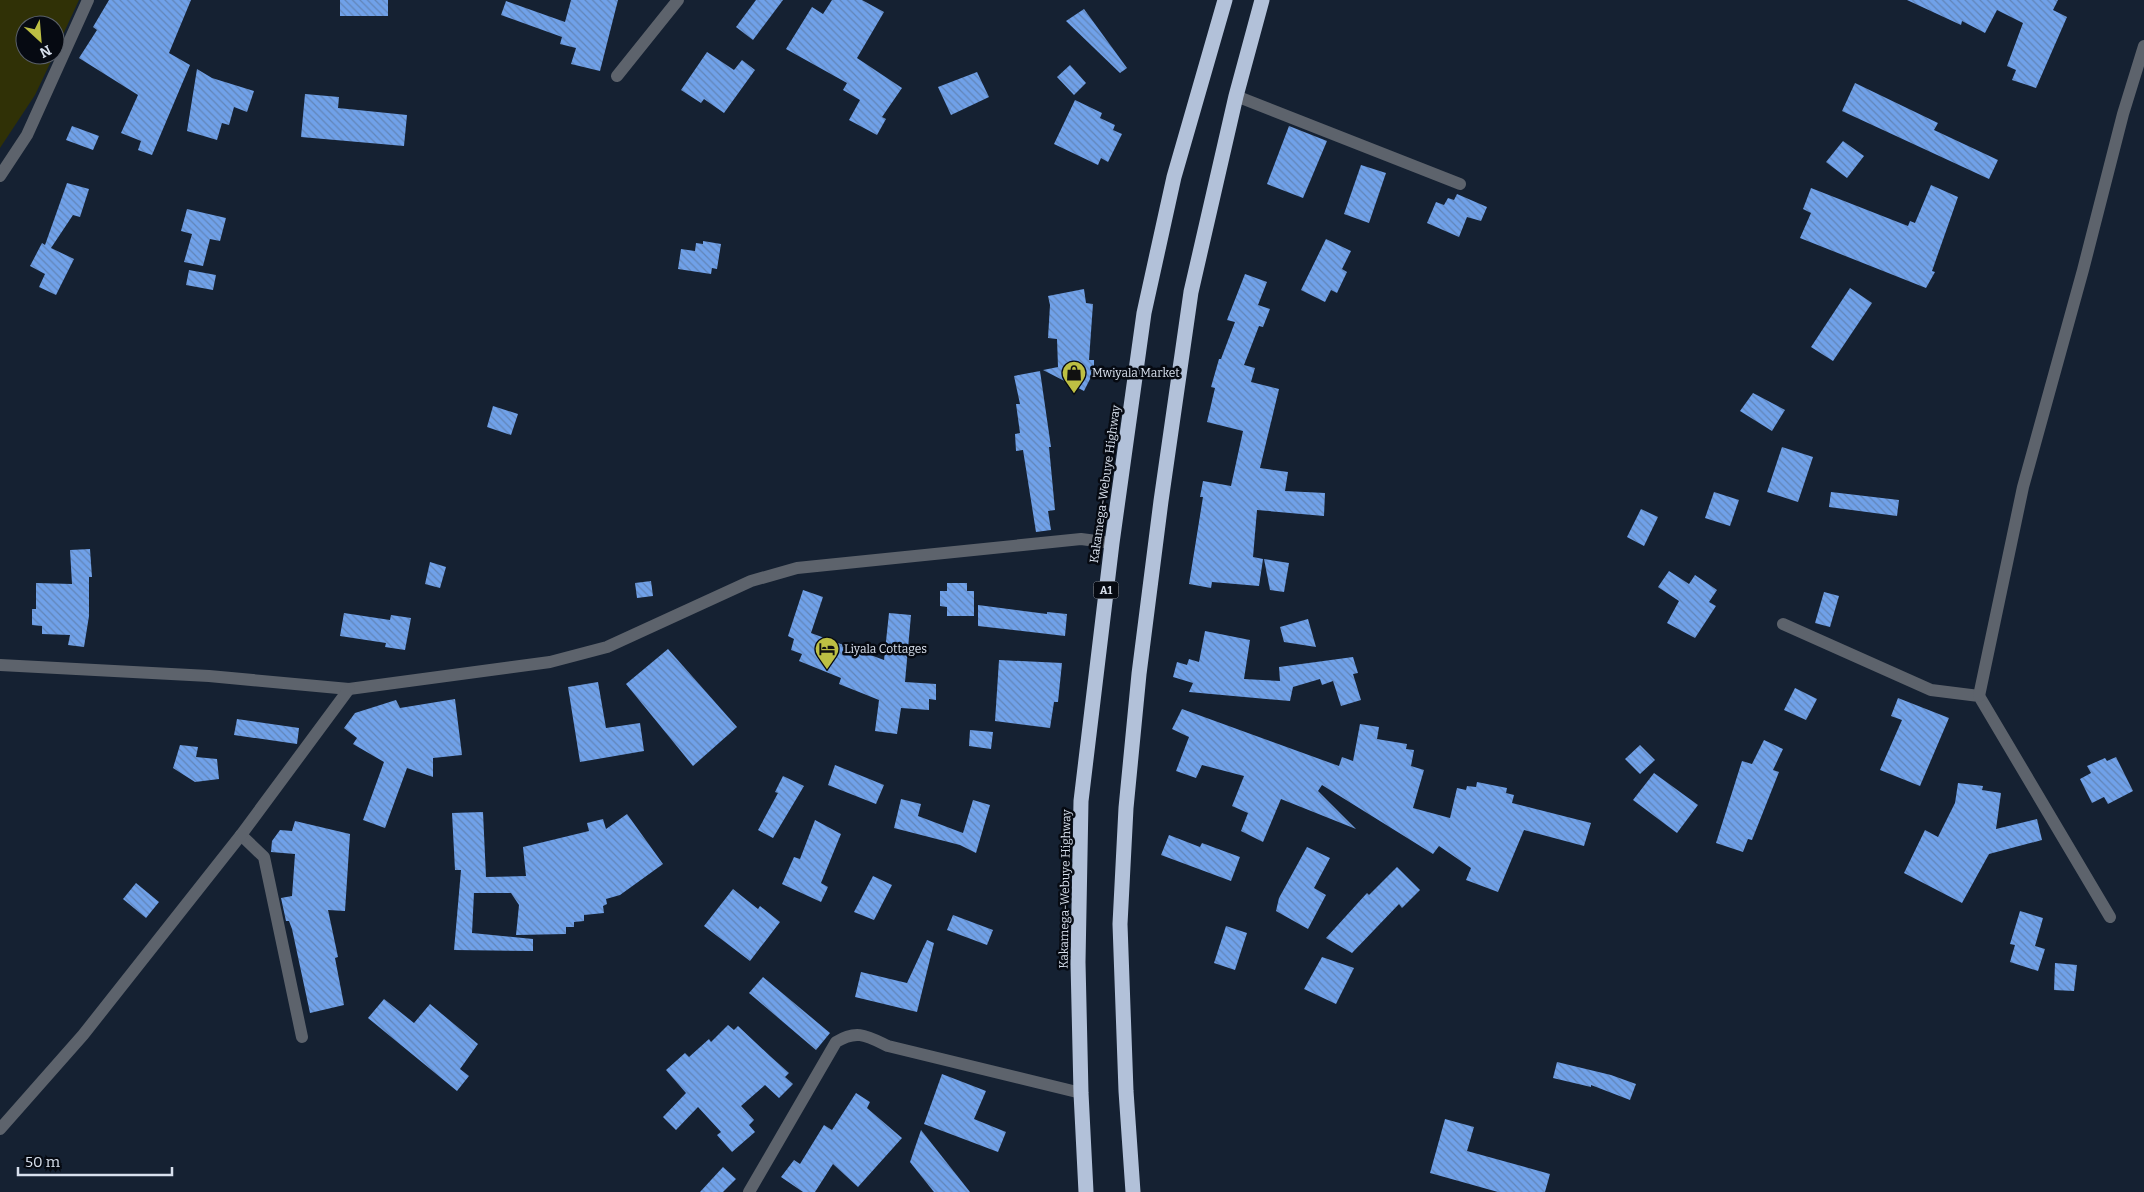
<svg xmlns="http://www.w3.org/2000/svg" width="2144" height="1192" viewBox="0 0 2144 1192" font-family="Bitter,serif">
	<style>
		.grass { fill: #303106 }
		.building { fill: url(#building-back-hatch) }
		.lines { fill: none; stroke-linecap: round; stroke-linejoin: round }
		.street { stroke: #5d636c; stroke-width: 12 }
		.highway { stroke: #b2c1d9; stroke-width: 15 }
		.labels { text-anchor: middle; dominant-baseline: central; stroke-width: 5; stroke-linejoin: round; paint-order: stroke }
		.shield { fill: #060a12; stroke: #99a0ab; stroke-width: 1 }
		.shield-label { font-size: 11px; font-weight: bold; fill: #d8e0ed }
		.poi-label { font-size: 12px; fill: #d8e0ed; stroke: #060a12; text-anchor: start }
		.street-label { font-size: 12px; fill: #d8e0ed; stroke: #060a12 }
	</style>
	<defs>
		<pattern id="building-back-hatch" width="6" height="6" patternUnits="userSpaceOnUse" patternTransform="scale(1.25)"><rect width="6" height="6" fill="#70a1e9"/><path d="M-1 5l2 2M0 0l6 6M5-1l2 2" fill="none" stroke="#6285b8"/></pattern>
	</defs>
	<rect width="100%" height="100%" fill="#152132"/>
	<polygon class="grass" points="0,0 79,0 55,52 55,25 25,25 25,55 54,55 35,95 0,148"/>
	<g class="building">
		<polygon points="109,0 191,0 169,53 190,65 152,155 138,150 141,141 121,133 138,95 79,58 97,30 93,27"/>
		<rect x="340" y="0" width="48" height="16"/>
		<polygon points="571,0 618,0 600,71 571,64 576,48 560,44 562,37 501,15 506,1 565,22"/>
		<polygon points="756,0 783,0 753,40 736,27"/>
		<polygon points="832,0 862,0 884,12 857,58 902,88 882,117 886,119 877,135 849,120 860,100 843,90 847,83 786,49 812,7 823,14"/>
		<polygon points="1907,0 2058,0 2053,10 2067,17 2036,88 2012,80 2016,70 2007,66 2023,23 1997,10 1985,33 1962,21 1961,25"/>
		<polygon points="1084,9 1127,68 1120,73 1066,21"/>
		<polygon points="707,52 734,70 742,60 755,70 724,113 704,99 701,103 681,90"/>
		<polygon points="1070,65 1086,83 1074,95 1057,77"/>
		<polygon points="197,69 212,78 254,91 247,112 234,107 229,125 222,123 217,140 187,131"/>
		<polygon points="977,72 989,97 951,115 938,87"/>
		<polygon points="1855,83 1938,123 1934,130 1998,160 1989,179 1842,111"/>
		<polygon points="305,94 339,97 338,108 407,115 404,146 301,137"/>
		<polygon points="1075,100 1102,113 1100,118 1115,125 1113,130 1122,134 1108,162 1101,158 1098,165 1054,144"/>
		<polygon points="72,126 99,136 93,150 66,140"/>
		<polygon points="1289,126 1327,141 1303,198 1267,184"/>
		<polygon points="1843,141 1864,156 1847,178 1826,162"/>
		<polygon points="1361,165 1386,173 1369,223 1344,214"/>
		<polygon points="67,183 89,189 80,217 73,215 51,248 74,259 56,295 39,287 45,274 30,266 42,243 45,245"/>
		<polygon points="1931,185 1958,197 1932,271 1935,272 1926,288 1800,238 1811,213 1803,209 1811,188 1908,226 1910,221 1915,223"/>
		<polygon points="1457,194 1487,207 1481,221 1467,217 1459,237 1427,223 1436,202 1444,205 1448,198 1454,200"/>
		<polygon points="187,209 226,218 220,241 210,239 203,266 184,262 192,234 181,231"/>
		<polygon points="1326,239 1351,251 1342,269 1347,272 1337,293 1331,290 1325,302 1301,290"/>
		<polygon points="703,241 721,244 717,269 712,268 711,274 678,269 681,249 695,251 696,243 703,244"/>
		<polygon points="189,270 216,275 213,290 186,285"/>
		<polygon points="1245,274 1267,282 1258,305 1270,309 1263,327 1259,326 1244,365 1255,368 1251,382 1279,389 1260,468 1288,472 1285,491 1325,493 1324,516 1257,510 1253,557 1263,559 1259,586 1212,582 1211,588 1189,584 1203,497 1200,497 1203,481 1231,486 1243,431 1207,422 1215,388 1211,387 1219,359 1221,359 1235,322 1227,320"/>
		<polygon points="1850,288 1872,303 1833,361 1811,347"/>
		<polygon points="1084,289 1086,303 1093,304 1089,360 1094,360 1094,371 1084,391 1043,370 1058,367 1057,339 1048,338 1050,305 1048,296"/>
		<polygon points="1040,371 1051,447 1049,447 1055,510 1048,511 1051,530 1036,532 1023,450 1016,451 1015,434 1020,433 1016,404 1020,404 1014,376"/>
		<polygon points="1753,393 1785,410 1772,431 1740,411"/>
		<polygon points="493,406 518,414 511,435 487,427"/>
		<polygon points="1782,447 1813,457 1798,502 1767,492"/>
		<polygon points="1714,492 1739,500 1730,526 1705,518"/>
		<polygon points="1831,492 1899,500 1897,516 1829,507"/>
		<polygon points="1641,509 1658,517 1644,546 1627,537"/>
		<polygon points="90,549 92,577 89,577 89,616 84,647 68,645 70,635 42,634 42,626 32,625 32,609 36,609 36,583 72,584 70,550"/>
		<polygon points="1264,559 1289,563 1284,592 1270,590"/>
		<polygon points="430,562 446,567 440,588 425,584"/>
		<polygon points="1669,571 1689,584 1695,575 1717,590 1709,602 1716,606 1695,638 1667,623 1679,601 1658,587"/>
		<polygon points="651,581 653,596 637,598 635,583"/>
		<polygon points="947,583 967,583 967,591 974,591 974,616 947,616 947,607 940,606 940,591 947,591"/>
		<polygon points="803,590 823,597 811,633 884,660 889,613 911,615 905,682 936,684 936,700 929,699 929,710 901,708 897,734 875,731 879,700 839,684 841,678 799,661 802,654 791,650 794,639 788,636"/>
		<polygon points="1824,592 1839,596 1830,627 1815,623"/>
		<polygon points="978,605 1047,614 1047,612 1067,614 1065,636 978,626"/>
		<polygon points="344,613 390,620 391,615 411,618 405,650 385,647 386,643 340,636"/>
		<polygon points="1308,619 1316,647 1284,642 1280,627"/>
		<polygon points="1205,631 1250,640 1244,679 1280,681 1279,667 1353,657 1358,673 1353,674 1361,700 1341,706 1333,681 1322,685 1320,679 1293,687 1290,701 1189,692 1193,683 1173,677 1177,662 1187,665 1189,659 1199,662"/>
		<polygon points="668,649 737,727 693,766 626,684"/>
		<polygon points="999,660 1062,663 1058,702 1054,702 1050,728 995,721"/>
		<polygon points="598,682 606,728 640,723 644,751 580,762 568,687"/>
		<polygon points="1795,688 1817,699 1806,720 1784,710"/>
		<polygon points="1898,698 1949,718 1920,786 1880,770 1902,720 1891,716"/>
		<polygon points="455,699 462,755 433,758 433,777 407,768 385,828 363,820 384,762 353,744 357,738 344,728 355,713 396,700 400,708"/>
		<polygon points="1182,709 1339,766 1342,757 1353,761 1360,724 1379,727 1377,739 1407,744 1406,749 1414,750 1411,766 1424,770 1413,808 1450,818 1457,788 1466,790 1467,786 1476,787 1477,782 1507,788 1506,793 1514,795 1512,803 1591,823 1584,846 1524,830 1498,892 1466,880 1471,868 1439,846 1433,854 1322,785 1318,791 1356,829 1281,799 1263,842 1241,831 1248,813 1232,806 1244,776 1202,765 1196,778 1176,771 1189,737 1172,729"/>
		<polygon points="237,719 299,728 297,744 234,735"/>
		<polygon points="970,730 993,732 991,749 969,746"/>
		<polygon points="1764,740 1783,749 1773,770 1779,772 1752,840 1748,839 1743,852 1716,843 1742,761 1752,764"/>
		<polygon points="180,745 198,747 196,757 217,759 219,779 195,782 173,768"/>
		<polygon points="1640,745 1655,760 1640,774 1625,759"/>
		<polygon points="2116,757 2133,791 2108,804 2104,797 2092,803 2080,779 2091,773 2087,766 2105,758 2107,761"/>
		<polygon points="835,765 884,785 876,804 828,785"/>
		<polygon points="1654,773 1698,805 1677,833 1633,800"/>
		<polygon points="783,776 804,786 773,838 758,830 778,793 775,792"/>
		<polygon points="1958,783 1983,786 1982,790 2001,793 1996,829 2037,819 2042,840 1989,854 1962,903 1904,873 1925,830 1938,837 1955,803"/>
		<polygon points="901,799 921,804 918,816 963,833 973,800 990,805 976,853 960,845 894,828"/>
		<polygon points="483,812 486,877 526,876 523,847 589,831 587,823 603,819 606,829 627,814 663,864 620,895 606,899 607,904 603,906 604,913 584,915 584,921 574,922 574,927 566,927 566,934 516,935 519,905 511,893 474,893 472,933 533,939 533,951 454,950 461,870 455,870 452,813"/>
		<polygon points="815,820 841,834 821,883 828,887 821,902 782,884 794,857 800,859"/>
		<polygon points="295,821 350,834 345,911 328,910 338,957 335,958 344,1005 310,1013 292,929 289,921 286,921 281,898 292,896 295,854 271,852 272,841 280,830 292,831"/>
		<polygon points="1169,835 1200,847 1202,843 1240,857 1231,881 1161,855"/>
		<polygon points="1307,847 1330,858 1314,888 1326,895 1308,929 1276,911 1279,898"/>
		<polygon points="1397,867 1420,890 1402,908 1399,904 1352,953 1326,938 1367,893 1369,895"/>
		<polygon points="873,876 892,885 874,920 854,912"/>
		<polygon points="136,883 159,902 146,918 123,899"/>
		<polygon points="733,889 758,909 760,906 780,922 750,961 704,926"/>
		<polygon points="2020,911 2043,918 2035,946 2045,949 2038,971 2010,962 2015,945 2010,944"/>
		<polygon points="953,915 993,930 987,945 947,930"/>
		<polygon points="1226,926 1247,933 1235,970 1214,963"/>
		<polygon points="927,940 934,943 917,1012 855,997 861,972 907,983"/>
		<polygon points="1322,957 1354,968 1336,1004 1304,989"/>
		<polygon points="2055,963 2077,965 2074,991 2054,990"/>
		<polygon points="763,977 830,1033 816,1050 749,993"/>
		<polygon points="384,999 414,1023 430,1004 478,1044 460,1069 469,1076 457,1091 368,1018"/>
		<polygon points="728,1025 734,1030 738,1026 770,1056 789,1073 785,1077 793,1084 779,1098 765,1085 741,1106 754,1120 749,1125 755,1132 732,1152 717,1135 721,1132 698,1107 676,1130 663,1117 686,1093 666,1070 685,1053 689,1057 709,1039 711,1042"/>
		<polygon points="1557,1062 1611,1075 1636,1084 1630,1100 1591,1085 1591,1087 1553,1078"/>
		<polygon points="942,1074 986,1091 974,1119 1006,1132 998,1152 924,1124"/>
		<polygon points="856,1093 870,1102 867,1108 902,1138 858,1187 833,1164 815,1192 803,1192 781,1177 794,1160 800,1164 824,1125 832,1130"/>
		<polygon points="1445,1119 1474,1127 1467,1151 1550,1174 1545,1192 1498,1192 1430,1173"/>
		<polygon points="921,1130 970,1192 934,1192 910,1162"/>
		<polygon points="723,1167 736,1179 723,1192 700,1192"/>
	</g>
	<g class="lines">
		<g class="street">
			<polyline points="617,76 678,0"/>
			<polyline points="1236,96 1460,184"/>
			<polyline points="0,176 27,135 88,0"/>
			<polyline points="1783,624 1931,690 1979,696 2110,917"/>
			<polyline points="0,665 209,676 349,689 550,662 607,647 751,581 797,568 1081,539 1112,543"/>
			<polyline points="1979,696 2023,487 2083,270 2123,114 2144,46"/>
			<polyline points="241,835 264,857 302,1037"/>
			<polyline points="0,1129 83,1035 241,835 349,689"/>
			<path d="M 749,1192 L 836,1042 C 857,1029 867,1036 888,1046 L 1081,1093"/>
		</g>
		<g class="highway">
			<polyline points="1086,1192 1081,1093 1078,962 1081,801 1112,543 1144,313 1174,177 1225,0"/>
			<polyline points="1133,1192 1126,1091 1120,924 1126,808 1139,674 1161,501 1191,292 1236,96 1262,0"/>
		</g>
	</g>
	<defs>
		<symbol id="shop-pin" viewBox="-11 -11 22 30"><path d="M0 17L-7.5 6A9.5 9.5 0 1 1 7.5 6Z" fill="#bdbf43" stroke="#060a12"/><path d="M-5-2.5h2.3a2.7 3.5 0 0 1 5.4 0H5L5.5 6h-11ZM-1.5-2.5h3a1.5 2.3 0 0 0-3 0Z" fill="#111"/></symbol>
		<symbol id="hotel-pin" viewBox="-11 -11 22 30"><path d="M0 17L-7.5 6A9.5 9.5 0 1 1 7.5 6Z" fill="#bdbf43" stroke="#060a12"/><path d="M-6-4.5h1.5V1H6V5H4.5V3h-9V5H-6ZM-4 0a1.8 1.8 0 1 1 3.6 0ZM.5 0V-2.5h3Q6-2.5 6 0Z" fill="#111"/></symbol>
	</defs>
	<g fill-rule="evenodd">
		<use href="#shop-pin" x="1060" y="359" width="28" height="38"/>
		<use href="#hotel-pin" x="813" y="635" width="28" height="38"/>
	</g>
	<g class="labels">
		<rect class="shield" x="1093.5" y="581.5" width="25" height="17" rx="4"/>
		<g class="shield-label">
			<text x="1106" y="590">A1</text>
		</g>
		<g class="poi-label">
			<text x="1092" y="373">Mwiyala Market</text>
			<text x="844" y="649">Liyala Cottages</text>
		</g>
		<g class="street-label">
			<text transform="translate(1105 484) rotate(-82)">Kakamega-Webuye Highway</text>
			<text transform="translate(1065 889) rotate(-89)">Kakamega-Webuye Highway</text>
		</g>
	</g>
	<g transform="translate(40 40) rotate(154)"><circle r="24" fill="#060a12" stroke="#5a606a"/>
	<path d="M0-4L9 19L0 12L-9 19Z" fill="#bdbf43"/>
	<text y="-8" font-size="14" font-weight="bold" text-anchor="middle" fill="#d8e0ed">N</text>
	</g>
	<path d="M18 1167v8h154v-8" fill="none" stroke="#d8e0ed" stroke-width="2.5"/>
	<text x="25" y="1167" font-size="15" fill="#d8e0ed" stroke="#060a12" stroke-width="4" paint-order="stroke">50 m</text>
</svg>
